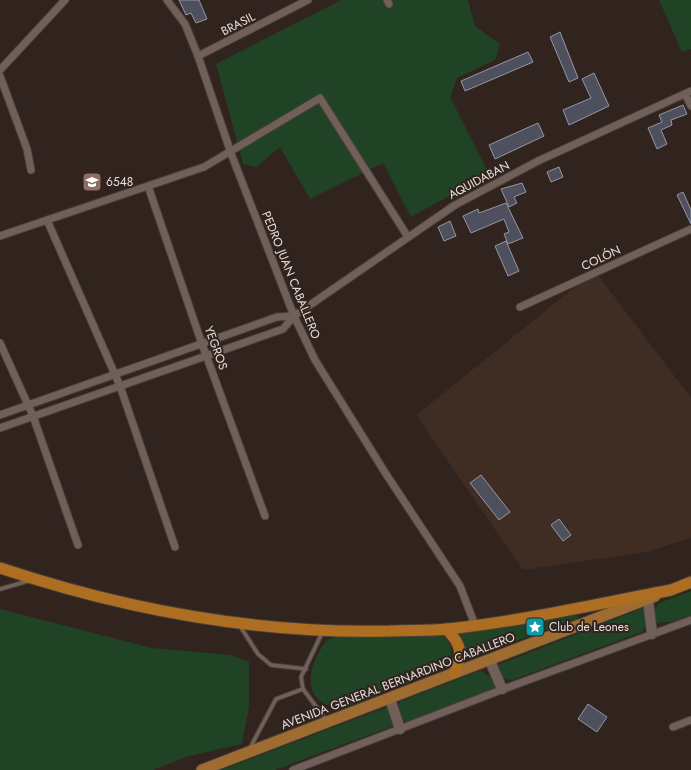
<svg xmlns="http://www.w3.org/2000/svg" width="691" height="770" viewBox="0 0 691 770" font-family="Jost,sans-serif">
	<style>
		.built { fill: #3f2d24 }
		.green { fill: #204325 }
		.building { fill: #4f505e; stroke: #9596a6 }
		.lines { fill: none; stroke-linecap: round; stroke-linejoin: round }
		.service-casing { stroke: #4a3e3a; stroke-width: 5.5 }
		.minor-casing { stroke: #4a3e3a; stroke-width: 9 }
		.secondary-casing { stroke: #4a3e3a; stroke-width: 12 }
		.primary-casing { stroke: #4a3e3a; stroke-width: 13 }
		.trunk-casing { stroke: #4a3e3a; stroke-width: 13 }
		.service { stroke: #706059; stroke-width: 3.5 }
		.minor { stroke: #706059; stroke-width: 7 }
		.secondary { stroke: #706059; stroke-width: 10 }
		.primary { stroke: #9e6b30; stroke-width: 11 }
		.trunk { stroke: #ad6e22; stroke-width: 11 }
		.labels { text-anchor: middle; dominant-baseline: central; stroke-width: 4; stroke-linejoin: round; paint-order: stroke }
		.street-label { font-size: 12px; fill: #e7deda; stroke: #31231d }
		.poi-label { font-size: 12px; fill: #e7deda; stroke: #31231d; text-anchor: start }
	</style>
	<rect width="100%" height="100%" fill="#31231d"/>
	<polygon class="built" points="595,271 691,398 691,538 646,552 523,570 416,415"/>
	<g class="green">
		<polygon points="341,0 468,0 475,26 500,44 495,60 457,78 450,97 489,174 411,217 383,163 310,199 280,147 256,167 243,164 216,64"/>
		<polygon points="659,0 691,0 691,49 682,52"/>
		<path d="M 691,591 L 691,615 L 671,622 L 658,623 C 654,617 653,609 659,603 Z"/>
		<path d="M 643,608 L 646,611 C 647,619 647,625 642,632 L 512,680 L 502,678 L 495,666 Z"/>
		<polygon points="0,609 152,648 231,655 249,662 249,707 242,744 189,756 153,770 0,770"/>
		<polygon points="578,615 578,618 573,621 464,659 465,647 459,632"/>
		<path d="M 343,634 L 442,635 C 453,643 455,658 445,668 L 341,709 C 310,705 304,681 317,656 C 320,650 323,644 328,640 C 332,637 338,636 343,634 Z"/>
		<polygon points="482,671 493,679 495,687 492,690 409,723 400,719 397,712 399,702 474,673"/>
		<polygon points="387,707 393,726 275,770 221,770"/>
	</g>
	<g class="building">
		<polygon points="179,0 199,0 207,19 196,23 191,13 186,15"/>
		<polygon points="560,32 578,78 569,82 550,37"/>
		<polygon points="528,52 533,62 465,91 461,81"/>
		<polygon points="594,73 609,106 569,125 563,110 591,98 582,79"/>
		<polygon points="683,105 687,114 671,120 672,125 661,130 667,144 657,149 648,128 662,122 659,115"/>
		<polygon points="538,123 544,136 495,159 489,145"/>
		<polygon points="559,167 563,177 551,182 547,172"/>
		<polygon points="522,183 526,192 514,197 517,203 509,207 501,189"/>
		<polygon points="683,192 691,210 691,224 677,195"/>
		<polygon points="506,203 523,238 508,244 504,234 509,232 504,219 471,233 463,216 478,209 479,213"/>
		<polygon points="450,221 456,236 444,241 438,227"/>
		<polygon points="506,241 519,271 508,276 495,246"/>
		<polygon points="481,475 510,512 499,520 470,483"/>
		<polygon points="559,519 571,535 563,541 551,525"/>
		<polygon points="588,704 607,717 597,732 578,719"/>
	</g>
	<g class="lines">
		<defs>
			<g id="service">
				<polyline points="0,589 28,581"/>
				<polyline points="240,626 258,654 271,665 306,669"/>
				<polyline points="323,631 301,677 303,689 326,720"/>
				<polyline points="250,748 276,699 303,689"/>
			</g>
			<g id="minor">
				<polyline points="167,0 185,24 198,56 232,156 294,316 315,360 386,474 460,586 475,625"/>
				<polyline points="387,0 389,4"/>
				<polyline points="198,56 308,0"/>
				<polyline points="0,70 65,0"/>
				<polyline points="0,76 27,149 31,170"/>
				<polyline points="685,94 691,106"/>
				<polyline points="148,186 202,344 265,516"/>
				<polyline points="47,220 120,386 175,547"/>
				<polyline points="0,236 204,167 320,98 408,237"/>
				<polyline points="520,307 691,229"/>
				<polyline points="0,343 33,416 78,545"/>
				<polyline points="0,415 277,317 294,316"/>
				<polyline points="0,428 283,329 294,316 455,205 538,161 691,91"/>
				<polyline points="673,727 691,720"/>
				<polyline points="293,770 509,687 691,620"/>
			</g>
			<g id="secondary">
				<polyline points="648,599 652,634"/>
				<polyline points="490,661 502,689"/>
				<polyline points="390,699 400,729"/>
			</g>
			<polyline id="primary" points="202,770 655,596"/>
			<g id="trunk">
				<path d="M 0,568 C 126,610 257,634 390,631 C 409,630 429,631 448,629 C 523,621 597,604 671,590 L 691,582"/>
				<path d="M 446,629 C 462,644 463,654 454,673"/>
			</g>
		</defs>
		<use href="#service" class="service-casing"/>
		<use href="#minor" class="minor-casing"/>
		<use href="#secondary" class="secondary-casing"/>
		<use href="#primary" class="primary-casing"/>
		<use href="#trunk" class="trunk-casing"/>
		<use href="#service" class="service"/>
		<use href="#minor" class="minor"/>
		<use href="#secondary" class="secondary"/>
		<use href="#primary" class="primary"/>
		<use href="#trunk" class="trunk"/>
	</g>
	<defs>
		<symbol id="school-square" viewBox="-11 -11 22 22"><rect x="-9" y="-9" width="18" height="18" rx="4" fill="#8d6e63" stroke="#31231d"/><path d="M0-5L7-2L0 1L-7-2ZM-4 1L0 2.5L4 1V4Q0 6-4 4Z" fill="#fff"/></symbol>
		<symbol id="sight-square" viewBox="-11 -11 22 22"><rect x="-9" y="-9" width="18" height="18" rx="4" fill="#0f9aa8" stroke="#31231d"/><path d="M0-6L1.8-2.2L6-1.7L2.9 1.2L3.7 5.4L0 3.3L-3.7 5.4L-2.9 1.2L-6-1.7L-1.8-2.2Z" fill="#fff"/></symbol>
	</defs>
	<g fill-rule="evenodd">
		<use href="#school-square" x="81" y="171" width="22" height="22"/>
		<use href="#sight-square" x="524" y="616" width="22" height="22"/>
	</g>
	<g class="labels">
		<g class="street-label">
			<text transform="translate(238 24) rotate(-27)">BRASIL</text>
			<text transform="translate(479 180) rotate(-28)">AQUIDABAN</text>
			<text transform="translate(601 258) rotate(-25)">COLÓN</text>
			<text transform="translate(291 275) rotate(68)">PEDRO JUAN CABALLERO</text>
			<text transform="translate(216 348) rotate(70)">YEGROS</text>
			<text transform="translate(398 681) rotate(-21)">AVENIDA GENERAL BERNARDINO CABALLERO</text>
		</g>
		<g class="poi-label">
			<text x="106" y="182">6548</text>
			<text x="549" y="627">Club de Leones</text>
		</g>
	</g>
</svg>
